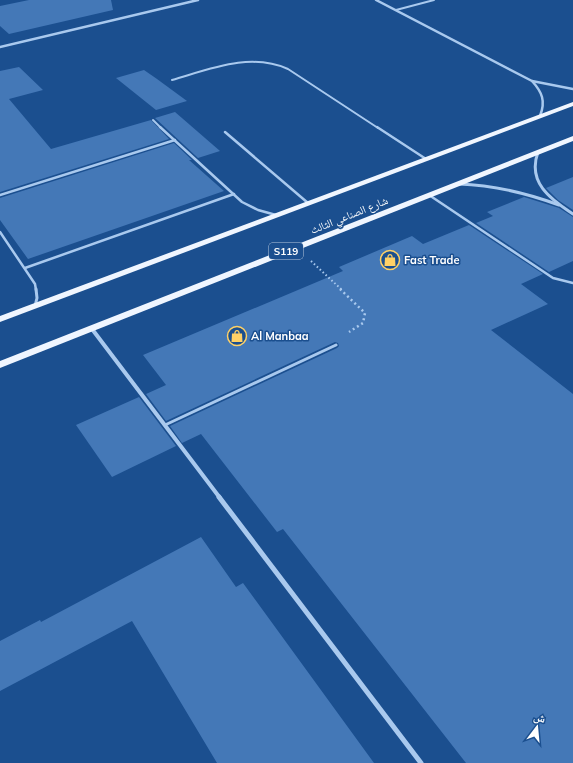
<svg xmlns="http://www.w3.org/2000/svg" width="573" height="763" viewBox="0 0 573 763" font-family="Mulish,'Noto Naskh Arabic',sans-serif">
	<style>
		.building { fill: #4478b7 }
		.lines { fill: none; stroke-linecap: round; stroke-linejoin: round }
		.path-far1 { stroke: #a9c9ee; stroke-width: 2; stroke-dasharray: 1.5 2.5; stroke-linecap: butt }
		.path { stroke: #a9c9ee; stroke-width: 2.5; stroke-dasharray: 2 3; stroke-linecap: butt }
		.service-far2 { stroke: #a9c9ee; stroke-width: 2 }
		.service-far1 { stroke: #a9c9ee; stroke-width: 2.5 }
		.service { stroke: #a9c9ee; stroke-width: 3 }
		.minor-far3 { stroke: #a9c9ee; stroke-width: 2.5 }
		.minor-far2 { stroke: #a9c9ee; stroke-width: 3 }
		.minor-far1 { stroke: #a9c9ee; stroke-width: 4 }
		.minor { stroke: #a9c9ee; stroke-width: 5 }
		.primary { fill: #f0f6ff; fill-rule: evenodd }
		.labels { text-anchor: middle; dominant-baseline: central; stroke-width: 3; stroke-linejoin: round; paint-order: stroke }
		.shield { fill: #1b4f8f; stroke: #bbcadd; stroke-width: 1 }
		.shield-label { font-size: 10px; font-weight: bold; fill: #fff }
		.street-label { font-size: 11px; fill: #fff; stroke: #1b4f8f }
		.poi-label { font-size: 11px; font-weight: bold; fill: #fff; stroke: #1b4f8f; text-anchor: start }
	</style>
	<rect width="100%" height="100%" fill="#1b4f8f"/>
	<g class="building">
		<polygon points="29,0 111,0 113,10 9,34 0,26 0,6"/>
		<polygon points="19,67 43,90 9,99 51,149 151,120 169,139 0,192 0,71"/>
		<polygon points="144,70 157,79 187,101 156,110 116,78"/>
		<polygon points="175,112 220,151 198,158 155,118"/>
		<polygon points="174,143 192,160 189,160 224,191 28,259 0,220 0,198"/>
		<polygon points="573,177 573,210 558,200 546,188"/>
		<polygon points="524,197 559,208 573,217 573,261 549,272 476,223 493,216 487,212"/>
		<polygon points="469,225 543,274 521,284 548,304 491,330 573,394 573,763 466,763 283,529 277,532 201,434 182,443 170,426 337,348 339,346 338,343 335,342 166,421 146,394 166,385 143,355 343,271 339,267 412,236 423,244"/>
		<polygon points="139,397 176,446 112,477 76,425"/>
		<polygon points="201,537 236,587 243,583 374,763 217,763 132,621 0,691 0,641 40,620 41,622"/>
	</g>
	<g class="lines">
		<polyline class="path-far1" points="311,261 342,290"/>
		<polyline class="path" points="340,289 365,313 363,323 349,332"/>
		<g class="service-far2">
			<polyline points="396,10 434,0"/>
			<path d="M 172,80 C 210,69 250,52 288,69 L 378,128"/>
			<polyline points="153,120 161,128"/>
		</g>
		<g class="service-far1">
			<polyline points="160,127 242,202 258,210 276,215"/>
			<polyline points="377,127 426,159"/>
			<polyline points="225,132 308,203"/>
			<polyline points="0,195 175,140"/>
			<polyline points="429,195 553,278 573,283"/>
			<polyline points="0,232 35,284 36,290"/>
			<polyline points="25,268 234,194"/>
		</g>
		<g class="service">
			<polyline points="35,306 37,298 36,289"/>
			<polyline points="165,425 336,345"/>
		</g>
		<g class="minor-far3">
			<polyline points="376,0 532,81 573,89"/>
			<polyline points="0,47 198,0"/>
			<path d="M 532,81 C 542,92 546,101 540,116"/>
		</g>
		<g class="minor-far2">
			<path d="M 538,152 C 527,182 550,199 573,214"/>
			<path d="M 459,184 C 494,185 526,193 559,205"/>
		</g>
		<polyline class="minor-far1" points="92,329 220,498"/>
		<polyline class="minor" points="219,497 421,763"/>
		<g class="primary">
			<polygon points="573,102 573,106 0,322 0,316"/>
			<polygon points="573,136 573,141 0,368 0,361"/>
		</g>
	</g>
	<defs>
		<symbol id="shop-ring" viewBox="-11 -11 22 22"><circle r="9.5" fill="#1b4f8f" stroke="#ffd166" stroke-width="1.5"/><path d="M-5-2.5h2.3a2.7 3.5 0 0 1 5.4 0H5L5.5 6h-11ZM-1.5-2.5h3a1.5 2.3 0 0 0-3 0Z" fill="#ffd166"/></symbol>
	</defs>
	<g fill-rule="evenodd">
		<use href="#shop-ring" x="379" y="249" width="22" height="22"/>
		<use href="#shop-ring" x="226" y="325" width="22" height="22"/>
	</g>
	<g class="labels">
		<rect class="shield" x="269" y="243" width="34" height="16" rx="3"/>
		<g class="shield-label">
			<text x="286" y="251">S119</text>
		</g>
		<g class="street-label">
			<text transform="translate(349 215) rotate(-22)">شارع الصناعي الثالث</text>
		</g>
		<g class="poi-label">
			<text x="404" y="260">Fast Trade</text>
			<text x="251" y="336">Al Manbaa</text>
		</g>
	</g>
	<g transform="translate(537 727) rotate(16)" stroke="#1b4f8f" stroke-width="3" paint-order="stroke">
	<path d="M0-3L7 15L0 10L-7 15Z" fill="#ffffff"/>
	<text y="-6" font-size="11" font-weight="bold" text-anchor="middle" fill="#ffffff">ش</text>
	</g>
</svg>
